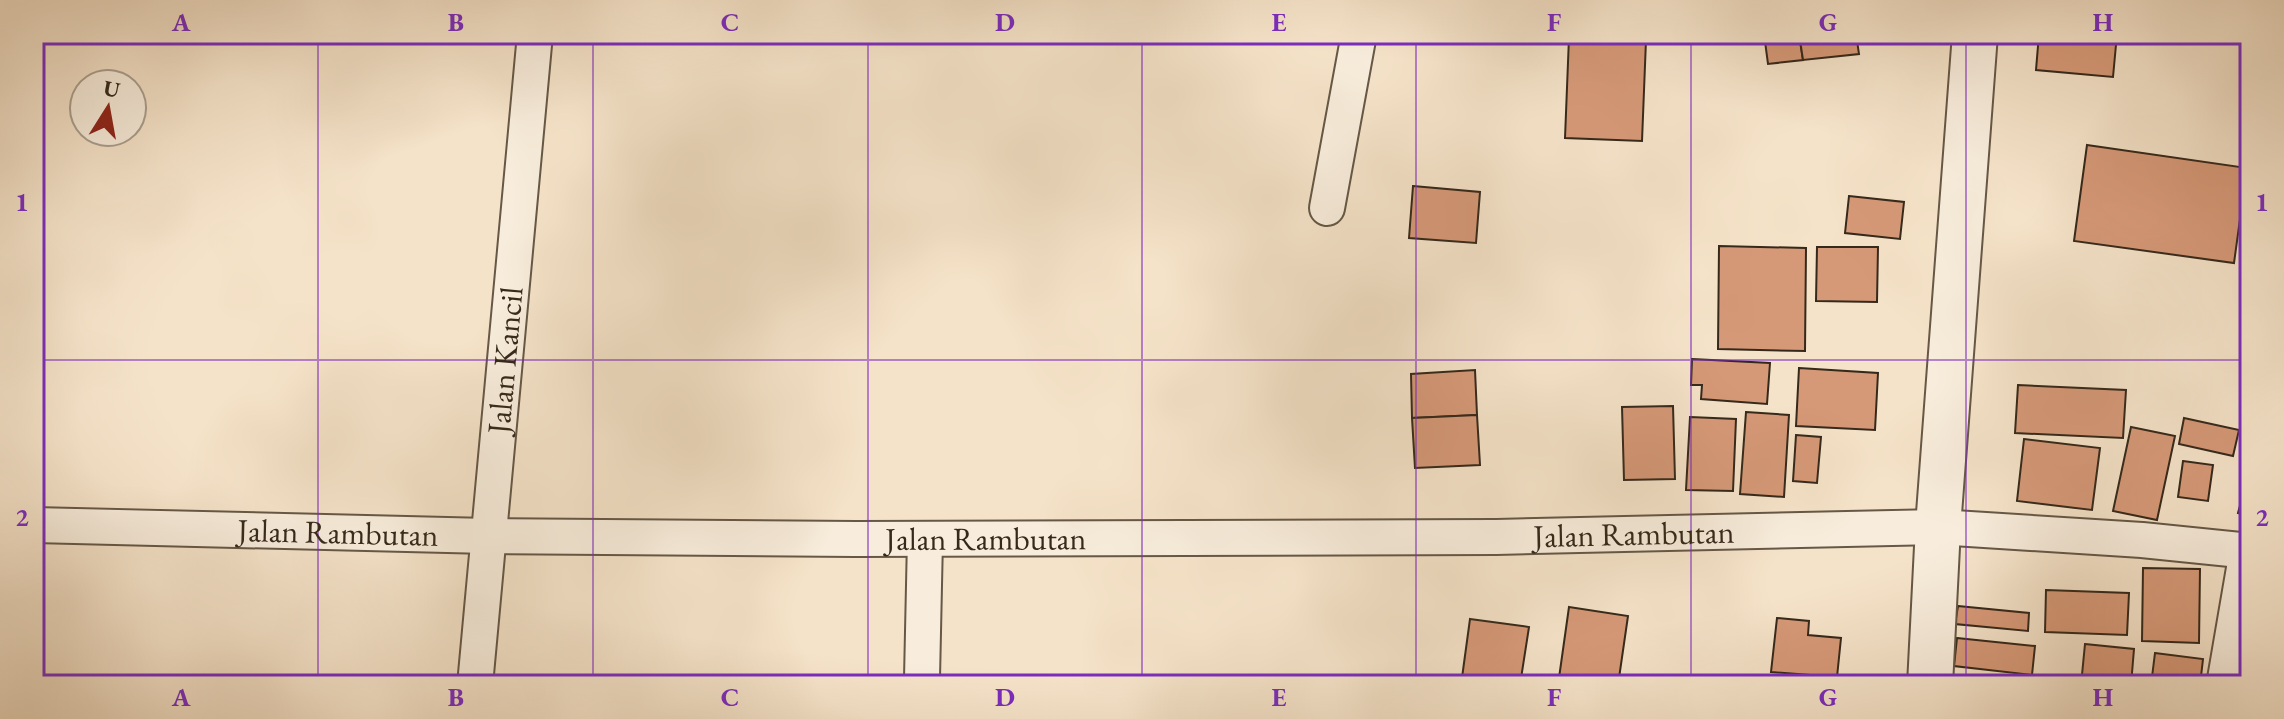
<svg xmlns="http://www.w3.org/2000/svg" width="2284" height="719" viewBox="0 0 2284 719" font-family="'EB Garamond',serif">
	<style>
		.building { fill: #d69978; stroke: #35291b; stroke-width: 2 }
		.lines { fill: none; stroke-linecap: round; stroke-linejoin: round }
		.minor-casing { stroke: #655846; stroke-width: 38 }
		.tertiary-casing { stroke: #655846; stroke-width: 48 }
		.minor { stroke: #f8eddc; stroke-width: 34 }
		.tertiary { stroke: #f8eddc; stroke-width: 44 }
		.grid { fill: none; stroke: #7b2cbf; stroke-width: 2; stroke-opacity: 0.55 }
		.labels { text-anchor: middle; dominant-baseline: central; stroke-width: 6; stroke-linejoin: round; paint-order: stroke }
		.street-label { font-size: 32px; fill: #35291b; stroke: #f8eddc }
		.neatline { fill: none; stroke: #7b2cbf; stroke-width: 3 }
		.grid-label { font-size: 26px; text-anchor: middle; font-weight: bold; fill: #7b2cbf }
	</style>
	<rect width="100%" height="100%" fill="#f5e3c9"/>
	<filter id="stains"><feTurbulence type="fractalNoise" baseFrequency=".0025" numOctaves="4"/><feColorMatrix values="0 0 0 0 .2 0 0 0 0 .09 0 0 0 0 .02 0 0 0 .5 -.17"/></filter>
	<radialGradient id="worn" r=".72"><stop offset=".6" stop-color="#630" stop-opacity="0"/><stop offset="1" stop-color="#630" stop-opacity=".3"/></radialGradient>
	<g class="building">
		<polygon points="1764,34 1799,34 1803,60 1768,64"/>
		<polygon points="1799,34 1856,34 1859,54 1803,60"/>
		<polygon points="2039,34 2117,34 2113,77 2036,70"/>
		<polygon points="1569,37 1646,40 1642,141 1565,138"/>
		<polygon points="2087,145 2247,168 2234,263 2074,241"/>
		<polygon points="1413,186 1480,192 1476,243 1409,238"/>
		<polygon points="1849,196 1904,202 1900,239 1845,233"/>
		<polygon points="1719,246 1806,248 1805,351 1718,349"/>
		<polygon points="1817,247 1878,247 1877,302 1816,301"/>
		<polygon points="1692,359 1770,363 1767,404 1701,399 1702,385 1691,385"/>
		<polygon points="1799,368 1878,373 1875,430 1796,426"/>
		<polygon points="1475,370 1477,415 1412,418 1411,374"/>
		<polygon points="2018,385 2126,390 2123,438 2015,433"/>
		<polygon points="1673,406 1675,479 1624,480 1622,407"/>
		<polygon points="1746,412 1789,415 1784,497 1740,494"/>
		<polygon points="1477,415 1480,465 1415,468 1412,418"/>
		<polygon points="1690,417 1736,419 1733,491 1686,490"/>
		<polygon points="2184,418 2239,430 2233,456 2179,444"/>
		<polygon points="2131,427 2175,436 2157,520 2113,511"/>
		<polygon points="1796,435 1821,437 1817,483 1793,481"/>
		<polygon points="2024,439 2100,448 2092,510 2017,501"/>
		<polygon points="2183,461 2213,465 2208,501 2178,497"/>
		<polygon points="2250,468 2250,516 2238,513"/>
		<polygon points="2143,568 2200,569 2199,643 2142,641"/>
		<polygon points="2046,590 2129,593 2127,635 2045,632"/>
		<polygon points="1958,606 2029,613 2028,631 1955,624"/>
		<polygon points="1569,607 1628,616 1618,685 1558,685"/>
		<polygon points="1777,618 1809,621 1808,635 1841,638 1837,677 1771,672"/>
		<polygon points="1470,619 1529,627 1520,685 1461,685"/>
		<polygon points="2250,621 2250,685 2235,685"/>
		<polygon points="1957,638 2035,646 2032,675 1954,666"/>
		<polygon points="2085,644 2134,649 2131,685 2081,685"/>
		<polygon points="2155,653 2203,659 2200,685 2151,685"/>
	</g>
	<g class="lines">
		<defs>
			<g id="minor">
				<polyline points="1327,208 1359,34"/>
				<path id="s1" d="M 34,525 L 488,536 L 856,539 L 1496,537 L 1938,527 L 2142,540 L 2250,551"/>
				<polyline points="922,678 925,539"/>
				<path id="s2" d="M 475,685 L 535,34"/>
				<polyline points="2224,685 2247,551"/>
			</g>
			<polyline id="tertiary" points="1930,685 1938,527 1975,34"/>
		</defs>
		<use href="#minor" class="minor-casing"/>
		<use href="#tertiary" class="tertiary-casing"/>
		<use href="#minor" class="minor"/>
		<use href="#tertiary" class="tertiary"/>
	</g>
	<path class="grid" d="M 318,34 L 318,685M 593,34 L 593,685M 868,34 L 868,685M 1142,34 L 1142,685M 1416,34 L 1416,685M 1691,34 L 1691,685M 1966,34 L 1966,685M 34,360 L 2250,360"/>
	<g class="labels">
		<g class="street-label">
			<text stroke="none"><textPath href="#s2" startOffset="326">Jalan Kancil</textPath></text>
			<text stroke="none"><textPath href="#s1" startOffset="304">Jalan Rambutan</textPath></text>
			<text stroke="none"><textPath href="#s1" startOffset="1600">Jalan Rambutan</textPath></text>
			<text stroke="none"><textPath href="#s1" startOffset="952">Jalan Rambutan</textPath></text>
		</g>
	</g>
	<rect width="2284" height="719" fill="none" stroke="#f5e3c9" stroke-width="88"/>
	<g transform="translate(108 108) rotate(11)"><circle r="38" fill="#f8eddc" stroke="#aa9f8f" stroke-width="2"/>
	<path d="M0-6L14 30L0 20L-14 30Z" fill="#8f2418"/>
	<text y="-12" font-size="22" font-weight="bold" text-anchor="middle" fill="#35291b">U</text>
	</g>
	<rect x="44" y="44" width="2196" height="631" class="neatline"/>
	<g class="grid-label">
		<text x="181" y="31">A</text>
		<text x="456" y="31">B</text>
		<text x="730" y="31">C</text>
		<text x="1005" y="31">D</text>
		<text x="1279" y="31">E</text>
		<text x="1554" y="31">F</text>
		<text x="1828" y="31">G</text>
		<text x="2103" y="31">H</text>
		<text x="22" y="211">1</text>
		<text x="2262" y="211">1</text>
		<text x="22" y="526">2</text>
		<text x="2262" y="526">2</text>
		<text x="181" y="706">A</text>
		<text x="456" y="706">B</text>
		<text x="730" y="706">C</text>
		<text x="1005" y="706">D</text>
		<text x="1279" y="706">E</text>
		<text x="1554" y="706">F</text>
		<text x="1828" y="706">G</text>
		<text x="2103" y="706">H</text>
	</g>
	<rect width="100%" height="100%" filter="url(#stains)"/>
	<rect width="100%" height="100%" fill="url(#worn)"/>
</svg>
